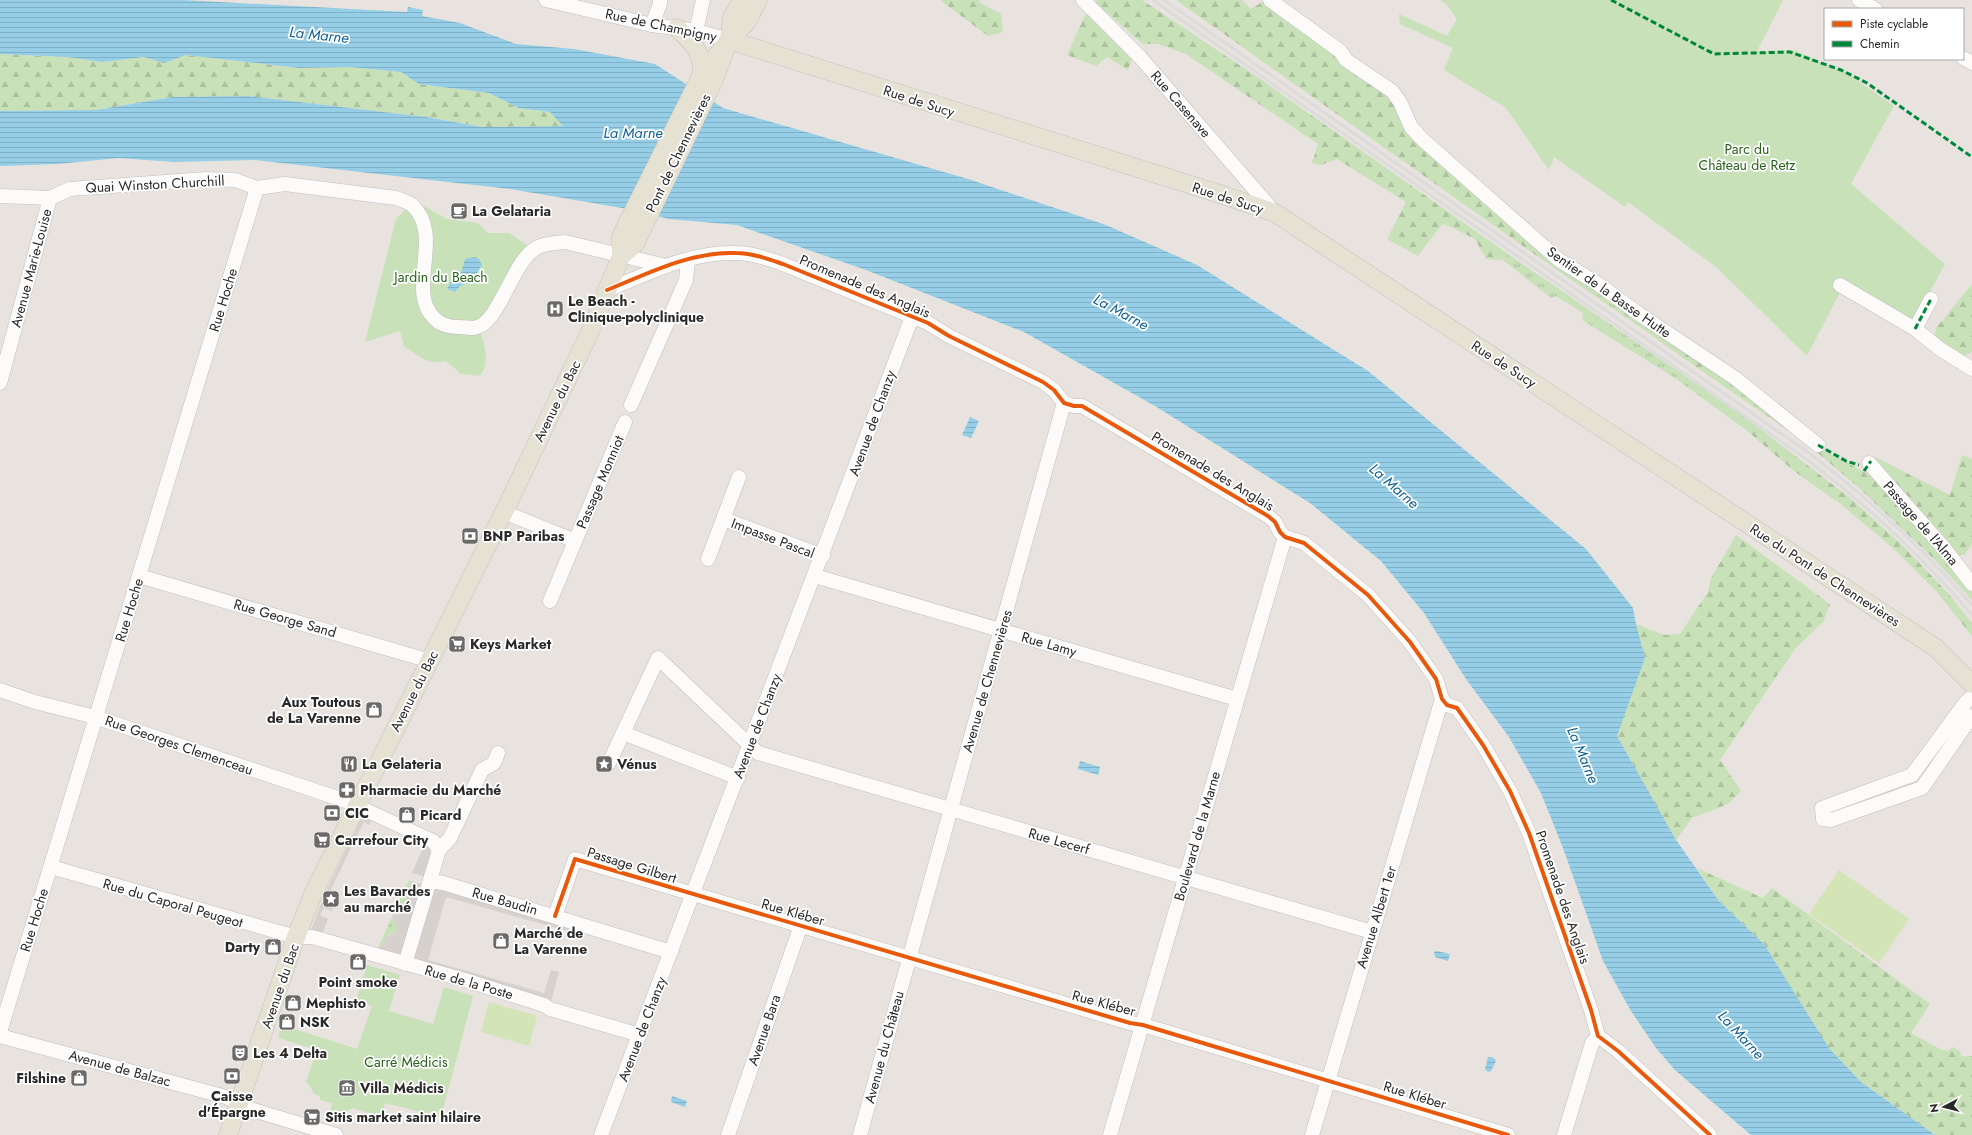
<svg xmlns="http://www.w3.org/2000/svg" width="1972" height="1135" viewBox="0 0 1972 1135" font-family="Jost,sans-serif">
	<style>
		.grass { fill: url(#grass-tufts) }
		.forest { fill: url(#forest-firs) }
		.park { fill: #c8e1b8 }
		.pitch { fill: #d3e5b6 }
		.plaza { fill: #d6d1cd }
		.water { fill: url(#water-rules) }
		.lines { fill: none; stroke-linecap: round; stroke-linejoin: round }
		.minor-casing { stroke: #c1bfbf; stroke-width: 15 }
		.major-casing { stroke: #c4c2c0; stroke-width: 19 }
		.minor { stroke: #fcfbfa; stroke-width: 14 }
		.major { stroke: #e5e1d3; stroke-width: 18 }
		.rail { stroke: #dddcdd; stroke-width: 3 }
		.quiet { stroke: #00873e; stroke-width: 3; stroke-dasharray: 6 3; stroke-linecap: butt }
		.cycleway-casing { stroke: #fff; stroke-width: 6 }
		.cycleway { stroke: #e8590c; stroke-width: 4 }
		.labels { text-anchor: middle; dominant-baseline: central; stroke-width: 3.5; stroke-linejoin: round; paint-order: stroke }
		.street-label { font-size: 14px; fill: #292929; stroke: #fff }
		.park-label { font-size: 14px; fill: #28621c; stroke: #fff }
		.poi-label { font-size: 14px; font-weight: bold; fill: #292929; stroke: #fff; text-anchor: start }
		.water-label { font-size: 15px; font-style: italic; fill: #126294; stroke: #fff }
	</style>
	<defs>
		<pattern id="grass-tufts" width="24" height="20" patternUnits="userSpaceOnUse"><rect width="24" height="20" fill="#c8e1b8"/><path d="M3 7l-1-3M5 7V3M7 7l1-3M15 17l-1-3M17 17v-4M19 17l1-3" fill="none" stroke="#acc19e"/></pattern>
		<pattern id="forest-firs" width="22" height="20" patternUnits="userSpaceOnUse"><rect width="22" height="20" fill="#c8e1b8"/><path d="M5 1l3.5 6h-7zM16 11l3.5 6h-7z" fill="#acc19e"/></pattern>
		<pattern id="water-rules" width="6" height="5" patternUnits="userSpaceOnUse"><rect width="6" height="5" fill="#95cee6"/><path d="M0 2.5h6" fill="none" stroke="#80b1c5"/></pattern>
	</defs>
	<rect width="100%" height="100%" fill="#e8e3de"/>
	<g class="grass">
		<polygon points="1508,254 1749,420 1745,429 1672,376 1582,320 1583,313 1556,296 1551,298 1503,260"/>
		<polygon points="1548,256 1638,320 1637,325 1544,261"/>
		<polygon points="1710,370 1745,393 1806,443 1706,374"/>
		<polygon points="1945,558 1972,591 1972,600 1935,560"/>
		<polygon points="409,880 411,881 402,911 393,914"/>
		<polygon points="391,919 394,920 397,927 396,933 388,935 383,946 379,946"/>
	</g>
	<g class="forest">
		<polygon points="940,0 980,0 979,2 1001,14 1003,32 988,36"/>
		<polygon points="1097,0 1142,0 1256,76 1508,254 1503,260 1486,259 1475,239 1451,227 1442,224 1418,256 1387,239 1406,202 1337,159 1321,165 1312,163 1318,144 1186,54 1158,44 1143,44 1095,2"/>
		<polygon points="1176,0 1242,0 1251,9 1262,2 1327,48 1352,73 1388,96 1548,256 1544,261"/>
		<polygon points="1086,13 1132,59 1128,70 1107,57 1096,66 1067,55"/>
		<polygon points="0,54 67,57 102,62 144,57 164,63 186,55 299,68 350,67 401,72 419,84 489,93 519,108 550,112 564,126 483,127 426,117 248,96 173,97 96,110 0,111"/>
		<polygon points="1972,284 1972,352 1958,359 1933,343 1936,328"/>
		<polygon points="1638,320 1691,352 1710,370 1706,374 1637,325"/>
		<polygon points="1749,420 1850,498 1901,544 1948,593 1972,623 1972,636 1937,592 1893,548 1842,505 1794,471 1745,429"/>
		<polygon points="1806,443 1843,460 1866,473 1875,457 1950,495 1962,455 1972,459 1972,544 1964,555 1935,560 1858,487"/>
		<polygon points="1736,535 1830,604 1823,622 1795,649 1720,760 1741,791 1728,804 1692,818 1676,840 1617,736 1645,658 1636,624 1664,635 1680,634 1708,592 1710,580"/>
		<polygon points="1697,868 1763,898 1772,888 1930,1004 1911,1033 1942,1050 1947,1051 1953,1047 1960,1051 1961,1056 1972,1056 1972,1135 1935,1135 1861,1082 1829,1048 1764,944 1719,901"/>
	</g>
	<g class="park">
		<polygon points="1440,0 1783,0 1757,51 1793,50 1847,73 1894,106 1851,184 1945,264 1913,323 1846,281 1807,356 1716,267 1628,202 1625,207 1554,157 1549,170 1506,108 1444,70 1453,48 1400,24 1399,14 1447,36 1457,19 1446,4"/>
		<path d="M 408,197 L 447,219 L 478,223 L 488,233 L 509,233 L 530,247 L 491,312 L 476,323 C 483,338 492,361 480,376 L 461,374 L 446,361 C 425,366 421,355 404,347 L 400,331 L 365,342 L 396,219 L 407,208 Z"/>
		<polygon points="367,965 400,975 389,1011 433,1024 444,987 473,996 441,1117 385,1103 381,1116 352,1108 347,1111 344,1121 329,1117 332,1103 320,1100 320,1096 314,1094 309,1084 306,1082 315,1055 311,1048 278,1038 282,1025 357,1049 372,1006 356,1001"/>
	</g>
	<g class="pitch">
		<polygon points="1839,870 1909,919 1879,963 1809,914"/>
		<polygon points="489,1002 537,1016 529,1046 481,1032"/>
	</g>
	<g class="plaza">
		<polygon points="368,816 373,817 369,825 364,822 331,889 339,894 332,911 324,908 320,915 328,919 321,937 314,934 311,930 324,896 360,821"/>
		<polygon points="425,843 432,850 427,877 412,873"/>
		<polygon points="411,881 425,885 401,956 376,954 379,946 383,946 386,937 396,933 397,927 394,920 391,919 393,914 402,910"/>
		<polygon points="433,887 573,928 571,932 446,897 428,960 544,993 551,970 559,972 551,1002 527,995 527,992 495,982 412,961"/>
	</g>
	<g class="water">
		<polygon points="0,0 182,0 407,12 408,7 423,10 422,16 460,23 516,44 574,49 655,64 723,108 968,179 1106,225 1197,265 1368,371 1586,549 1633,608 1636,624 1645,658 1617,736 1676,840 1719,901 1764,944 1829,1048 1861,1082 1935,1135 1751,1135 1675,1070 1656,1048 1631,1011 1603,961 1563,848 1541,793 1509,737 1466,679 1424,613 1381,561 1310,503 1155,406 1024,332 866,270 737,225 669,219 634,210 510,189 255,160 174,162 119,158 57,164 0,166 0,111 96,110 173,97 248,96 426,117 483,127 563,126 550,112 519,108 489,93 419,84 401,72 350,67 299,68 186,55 164,63 144,57 102,62 67,57 0,54"/>
		<polygon points="475,257 479,259 482,265 471,282 460,286 455,292 447,289 451,281 461,273 465,259"/>
		<polygon points="970,417 979,421 971,438 962,435"/>
		<polygon points="1080,761 1100,767 1098,775 1078,769"/>
		<polygon points="1437,951 1450,954 1448,961 1435,957 1434,952"/>
		<polygon points="1488,1057 1494,1058 1496,1061 1491,1071 1488,1072 1485,1069"/>
		<polygon points="672,1096 687,1101 685,1107 671,1102"/>
	</g>
	<g class="lines">
		<defs>
			<g id="minor">
				<polyline points="546,0 652,25 696,31 729,40"/>
				<polyline points="1083,0 1140,57 1275,213"/>
				<polyline points="1270,0 1340,51 1346,60 1392,91 1400,102 1411,127 1422,139 1559,260 1598,284 1639,314 1735,378 1818,445"/>
				<polyline points="1859,0 1875,9"/>
				<polyline points="652,25 660,4 660,0"/>
				<polyline points="696,31 703,0"/>
				<polyline points="1963,58 1972,63"/>
				<path d="M 0,196 L 50,198 L 70,189 L 206,179 L 235,180 L 257,188 L 285,184 L 396,198 C 401,200 409,202 413,206 C 444,236 406,291 434,318 C 440,325 450,327 459,327 C 464,327 469,328 474,328 C 500,324 511,263 536,248 C 544,243 556,243 565,242 L 666,266"/>
				<polyline points="1840,285 1915,329 1940,349 1972,369"/>
				<path d="M 607,290 C 647,274 691,251 736,253 C 752,253 768,259 783,264 L 928,323 L 949,336 L 1043,382 L 1054,390 L 1064,403 L 1074,406 L 1082,406 L 1268,516 L 1275,522 L 1280,532 L 1285,537 L 1304,543 L 1368,595 L 1410,642 L 1436,679 L 1442,699 L 1447,705 L 1457,708 L 1483,745 L 1510,791 L 1529,833 L 1591,1010 L 1598,1036 L 1618,1051 L 1710,1135"/>
				<polyline points="1915,329 1931,299"/>
				<polyline points="0,383 50,198"/>
				<polyline points="631,405 686,280 688,260"/>
				<polyline points="1869,463 1944,548 1972,584"/>
				<polyline points="504,512 575,541"/>
				<polyline points="724,519 823,556"/>
				<polyline points="708,559 739,477"/>
				<polyline points="139,576 430,661"/>
				<polyline points="815,576 1237,699"/>
				<polyline points="550,601 625,422"/>
				<polyline points="0,690 35,702 95,717 346,801 433,841 439,850 405,964"/>
				<polyline points="1972,697 1966,702 1912,775 1822,808 1823,819 1831,820 1922,788 1972,716"/>
				<polyline points="609,763 623,733"/>
				<polyline points="738,778 623,733 658,658 758,753 1372,932"/>
				<polyline points="439,850 450,838 482,770 494,763 498,753"/>
				<polyline points="51,867 296,937 312,937 465,980 544,1005 550,1009 640,1035"/>
				<polyline points="430,881 443,883 671,952"/>
				<polyline points="555,916 575,859 1130,1023 1143,1025 1508,1135"/>
				<polyline points="0,1032 257,188"/>
				<polyline points="0,1036 226,1097 253,1110 336,1135"/>
				<polyline points="601,1135 912,317"/>
				<polyline points="728,1135 801,925"/>
				<polyline points="860,1135 1064,403"/>
				<polyline points="1110,1135 1285,537"/>
				<polyline points="1312,1135 1442,699"/>
				<polyline points="1564,1135 1592,1043 1598,1036"/>
			</g>
			<g id="major">
				<path d="M 677,28 C 692,42 705,55 701,76"/>
				<polyline points="729,40 1220,194 1275,213 1936,648 1972,684"/>
				<polyline points="621,256 635,244 714,80 729,40 732,17 743,0"/>
				<polyline points="228,1135 296,937 314,892 504,512 589,334 621,256 621,238 623,232 701,76 729,40 747,22 758,0"/>
			</g>
		</defs>
		<use href="#minor" class="minor-casing"/>
		<use href="#major" class="major-casing"/>
		<use href="#minor" class="minor"/>
		<use href="#major" class="major"/>
		<g class="rail">
			<path d="M 1153,0 L 1809,461 C 1869,507 1923,557 1972,615"/>
			<path d="M 1164,0 L 1813,456 C 1871,501 1924,549 1972,605"/>
		</g>
		<g class="quiet">
			<polyline points="1611,0 1714,54 1790,52 1841,70 1867,83 1972,157"/>
			<polyline points="1915,329 1931,299"/>
			<polyline points="1818,445 1846,461 1859,465"/>
			<polyline points="1864,471 1871,461"/>
		</g>
		<defs>
			<g id="cycleway">
				<path d="M 607,290 C 647,274 691,251 736,253 C 752,253 768,259 783,264 L 928,323 L 949,336 L 1043,382 L 1054,390 L 1064,403 L 1074,406 L 1082,406 L 1268,516 L 1275,522 L 1280,532 L 1285,537 L 1304,543 L 1368,595 L 1410,642 L 1436,679 L 1442,699 L 1447,705 L 1457,708 L 1483,745 L 1510,791 L 1529,833 L 1591,1010 L 1598,1036 L 1618,1051 L 1710,1135"/>
				<polyline points="555,916 575,859 1130,1023 1143,1025 1508,1135"/>
			</g>
		</defs>
		<use href="#cycleway" class="cycleway-casing"/>
		<use href="#cycleway" class="cycleway"/>
	</g>
	<defs>
		<symbol id="cafe-square" viewBox="-11 -11 22 22"><rect x="-9" y="-9" width="18" height="18" rx="4" fill="#6c6a68" stroke="#fff"/><path d="M-5.5-4.5H6V0H3Q3 3.5 0 3.5H-2.5Q-5.5 3.5-5.5 0ZM3-3.2v2h1.7v-2ZM-6 4.5H4V6H-6Z" fill="#fff"/></symbol>
		<symbol id="hospital-square" viewBox="-11 -11 22 22"><rect x="-9" y="-9" width="18" height="18" rx="4" fill="#6c6a68" stroke="#fff"/><path d="M-5-5h3v3.5h4V-5h3V5h-3V1.5h-4V5h-3Z" fill="#fff"/></symbol>
		<symbol id="bank-square" viewBox="-11 -11 22 22"><rect x="-9" y="-9" width="18" height="18" rx="4" fill="#6c6a68" stroke="#fff"/><path d="M-6-4H6V4H-6ZM0-2.3a2.3 2.3 0 1 0 0 4.6a2.3 2.3 0 1 0 0-4.6Z" fill="#fff"/></symbol>
		<symbol id="supermarket-square" viewBox="-11 -11 22 22"><rect x="-9" y="-9" width="18" height="18" rx="4" fill="#6c6a68" stroke="#fff"/><path d="M-6-5.5h2.5l.6 2H6L4.5 2H-2.5L-4.4-4H-6ZM-1.5 3.2a1.3 1.3 0 1 0 .1 0ZM3 3.2a1.3 1.3 0 1 0 .1 0Z" fill="#fff"/></symbol>
		<symbol id="shop-square" viewBox="-11 -11 22 22"><rect x="-9" y="-9" width="18" height="18" rx="4" fill="#6c6a68" stroke="#fff"/><path d="M-5-2.5h2.3a2.7 3.5 0 0 1 5.4 0H5L5.5 6h-11ZM-1.5-2.5h3a1.5 2.3 0 0 0-3 0Z" fill="#fff"/></symbol>
		<symbol id="restaurant-square" viewBox="-11 -11 22 22"><rect x="-9" y="-9" width="18" height="18" rx="4" fill="#6c6a68" stroke="#fff"/><path d="M-5-6h1v4h1v-4h1v4h1v-4h1v5L-1.5 .5V6h-2V.5L-5-1ZM5-6V6H3V1.5H1.5Q1.5-4 5-6Z" fill="#fff"/></symbol>
		<symbol id="sight-square" viewBox="-11 -11 22 22"><rect x="-9" y="-9" width="18" height="18" rx="4" fill="#6c6a68" stroke="#fff"/><path d="M0-6L1.8-2.2L6-1.7L2.9 1.2L3.7 5.4L0 3.3L-3.7 5.4L-2.9 1.2L-6-1.7L-1.8-2.2Z" fill="#fff"/></symbol>
		<symbol id="pharmacy-square" viewBox="-11 -11 22 22"><rect x="-9" y="-9" width="18" height="18" rx="4" fill="#6c6a68" stroke="#fff"/><path d="M-2-6h4v4h4v4h-4v4h-4v-4h-4v-4h4Z" fill="#fff"/></symbol>
		<symbol id="theatre-square" viewBox="-11 -11 22 22"><rect x="-9" y="-9" width="18" height="18" rx="4" fill="#6c6a68" stroke="#fff"/><path d="M-5-5.5Q0-4 5-5.5V0Q5 5 0 6Q-5 5-5 0ZM-3.3-2.5H-1v1.5H-3.3ZM1-2.5H3.3v1.5H1ZM-2.8 1Q0 5.5 2.8 1Z" fill="#fff"/></symbol>
		<symbol id="museum-square" viewBox="-11 -11 22 22"><rect x="-9" y="-9" width="18" height="18" rx="4" fill="#6c6a68" stroke="#fff"/><path d="M0-6L6-3V-2H-6V-3ZM-5-1h2V3h-2ZM-1-1h2V3h-2ZM3-1h2V3H3ZM-6 4H6V6H-6Z" fill="#fff"/></symbol>
	</defs>
	<g fill-rule="evenodd">
		<use href="#cafe-square" x="449" y="201" width="20" height="20"/>
		<use href="#hospital-square" x="545" y="299" width="20" height="20"/>
		<use href="#bank-square" x="460" y="526" width="20" height="20"/>
		<use href="#supermarket-square" x="447" y="634" width="20" height="20"/>
		<use href="#shop-square" x="364" y="700" width="20" height="20"/>
		<use href="#restaurant-square" x="339" y="754" width="20" height="20"/>
		<use href="#sight-square" x="594" y="754" width="20" height="20"/>
		<use href="#pharmacy-square" x="337" y="780" width="20" height="20"/>
		<use href="#bank-square" x="322" y="803" width="20" height="20"/>
		<use href="#shop-square" x="397" y="805" width="20" height="20"/>
		<use href="#supermarket-square" x="312" y="830" width="20" height="20"/>
		<use href="#sight-square" x="321" y="889" width="20" height="20"/>
		<use href="#shop-square" x="491" y="931" width="20" height="20"/>
		<use href="#shop-square" x="263" y="937" width="20" height="20"/>
		<use href="#shop-square" x="348" y="952" width="20" height="20"/>
		<use href="#shop-square" x="283" y="993" width="20" height="20"/>
		<use href="#shop-square" x="277" y="1012" width="20" height="20"/>
		<use href="#theatre-square" x="230" y="1043" width="20" height="20"/>
		<use href="#bank-square" x="222" y="1066" width="20" height="20"/>
		<use href="#shop-square" x="69" y="1068" width="20" height="20"/>
		<use href="#museum-square" x="337" y="1078" width="20" height="20"/>
		<use href="#supermarket-square" x="302" y="1107" width="20" height="20"/>
	</g>
	<g class="labels">
		<g class="street-label">
			<text transform="translate(661 25) rotate(12)">Rue de Champigny</text>
			<text transform="translate(919 101) rotate(18)">Rue de Sucy</text>
			<text transform="translate(1181 104) rotate(49)">Rue Casenave</text>
			<text transform="translate(678 153) rotate(-64)">Pont de Chennevières</text>
			<text transform="translate(155 184) rotate(-3)">Quai Winston Churchill</text>
			<text transform="translate(1228 198) rotate(18)">Rue de Sucy</text>
			<text transform="translate(31 268) rotate(-75)">Avenue Marie-Louise</text>
			<text transform="translate(865 286) rotate(23)">Promenade des Anglais</text>
			<text transform="translate(1609 292) rotate(35)">Sentier de la Basse Hutte</text>
			<text transform="translate(223 300) rotate(-73)">Rue Hoche</text>
			<text transform="translate(1504 364) rotate(33)">Rue de Sucy</text>
			<text transform="translate(557 401) rotate(-64)">Avenue du Bac</text>
			<text transform="translate(872 423) rotate(-70)">Avenue de Chanzy</text>
			<text transform="translate(1213 471) rotate(31)">Promenade des Anglais</text>
			<text transform="translate(600 482) rotate(-67)">Passage Monniot</text>
			<text transform="translate(1921 523) rotate(49)">Passage de l'Alma</text>
			<text transform="translate(773 538) rotate(21)">Impasse Pascal</text>
			<text transform="translate(1825 575) rotate(33)">Rue du Pont de Chennevières</text>
			<text transform="translate(129 610) rotate(-73)">Rue Hoche</text>
			<text transform="translate(285 618) rotate(16)">Rue George Sand</text>
			<text transform="translate(1049 644) rotate(16)">Rue Lamy</text>
			<text transform="translate(987 681) rotate(-74)">Avenue de Chennevières</text>
			<text transform="translate(414 691) rotate(-63)">Avenue du Bac</text>
			<text transform="translate(757 726) rotate(-69)">Avenue de Chanzy</text>
			<text transform="translate(179 745) rotate(19)">Rue Georges Clemenceau</text>
			<text transform="translate(1197 836) rotate(-74)">Boulevard de la Marne</text>
			<text transform="translate(1059 841) rotate(16)">Rue Lecerf</text>
			<text transform="translate(632 865) rotate(17)">Passage Gilbert</text>
			<text transform="translate(1563 897) rotate(71)">Promenade des Anglais</text>
			<text transform="translate(505 901) rotate(16)">Rue Baudin</text>
			<text transform="translate(173 903) rotate(16)">Rue du Caporal Peugeot</text>
			<text transform="translate(793 912) rotate(16)">Rue Kléber</text>
			<text transform="translate(1376 917) rotate(-73)">Avenue Albert 1er</text>
			<text transform="translate(34 920) rotate(-73)">Rue Hoche</text>
			<text transform="translate(469 982) rotate(16)">Rue de la Poste</text>
			<text transform="translate(280 986) rotate(-71)">Avenue du Bac</text>
			<text transform="translate(1104 1003) rotate(15)">Rue Kléber</text>
			<text transform="translate(642 1029) rotate(-69)">Avenue de Chanzy</text>
			<text transform="translate(764 1030) rotate(-71)">Avenue Bara</text>
			<text transform="translate(884 1047) rotate(-75)">Avenue du Château</text>
			<text transform="translate(120 1068) rotate(15)">Avenue de Balzac</text>
			<text transform="translate(1415 1095) rotate(17)">Rue Kléber</text>
		</g>
		<g class="park-label">
			<text x="1747" y="149">Parc du<tspan x="1747" dy="16">Château de Retz</tspan></text>
			<text x="441" y="277">Jardin du Beach</text>
			<text x="406" y="1062">Carré Médicis</text>
		</g>
		<g class="poi-label">
			<text x="472" y="211">La Gelataria</text>
			<text x="568" y="301">Le Beach -<tspan x="568" dy="16">Clinique-polyclinique</tspan></text>
			<text x="483" y="536">BNP Paribas</text>
			<text x="470" y="644">Keys Market</text>
			<text x="361" y="702" text-anchor="end">Aux Toutous<tspan x="361" dy="16">de La Varenne</tspan></text>
			<text x="362" y="764">La Gelateria</text>
			<text x="617" y="764">Vénus</text>
			<text x="360" y="790">Pharmacie du Marché</text>
			<text x="345" y="813">CIC</text>
			<text x="420" y="815">Picard</text>
			<text x="335" y="840">Carrefour City</text>
			<text x="344" y="891">Les Bavardes<tspan x="344" dy="16">au marché</tspan></text>
			<text x="514" y="933">Marché de<tspan x="514" dy="16">La Varenne</tspan></text>
			<text x="260" y="947" text-anchor="end">Darty</text>
			<text x="358" y="982" text-anchor="middle">Point smoke</text>
			<text x="306" y="1003">Mephisto</text>
			<text x="300" y="1022">NSK</text>
			<text x="253" y="1053">Les 4 Delta</text>
			<text x="66" y="1078" text-anchor="end">Filshine</text>
			<text x="360" y="1088">Villa Médicis</text>
			<text x="232" y="1096" text-anchor="middle">Caisse<tspan x="232" dy="16">d'Épargne</tspan></text>
			<text x="325" y="1117">Sitis market saint hilaire</text>
		</g>
		<g class="water-label">
			<text transform="translate(319 35) rotate(6)">La Marne</text>
			<text x="633" y="133">La Marne</text>
			<text transform="translate(1121 312) rotate(28)">La Marne</text>
			<text transform="translate(1394 486) rotate(41)">La Marne</text>
			<text transform="translate(1583 755) rotate(67)">La Marne</text>
			<text transform="translate(1741 1035) rotate(47)">La Marne</text>
		</g>
	</g>
	<rect x="1824" y="8" width="140" height="52" fill="#ffffff" stroke="#a9a9a9"/>
	<rect x="1832" y="21" width="20" height="6" fill="#e8590c" stroke="#a9a9a9"/>
	<text x="1860" y="28" font-size="12" fill="#292929">Piste cyclable</text>
	<rect x="1832" y="41" width="20" height="6" fill="#00873e" stroke="#a9a9a9"/>
	<text x="1860" y="48" font-size="12" fill="#292929">Chemin</text>
	<g transform="translate(1944 1107) rotate(263)" stroke="#ffffff" stroke-width="3" paint-order="stroke">
	<path d="M0-3L7 15L0 10L-7 15Z" fill="#292929"/>
	<text y="-6" font-size="11" font-weight="bold" text-anchor="middle" fill="#292929">N</text>
	</g>
</svg>
